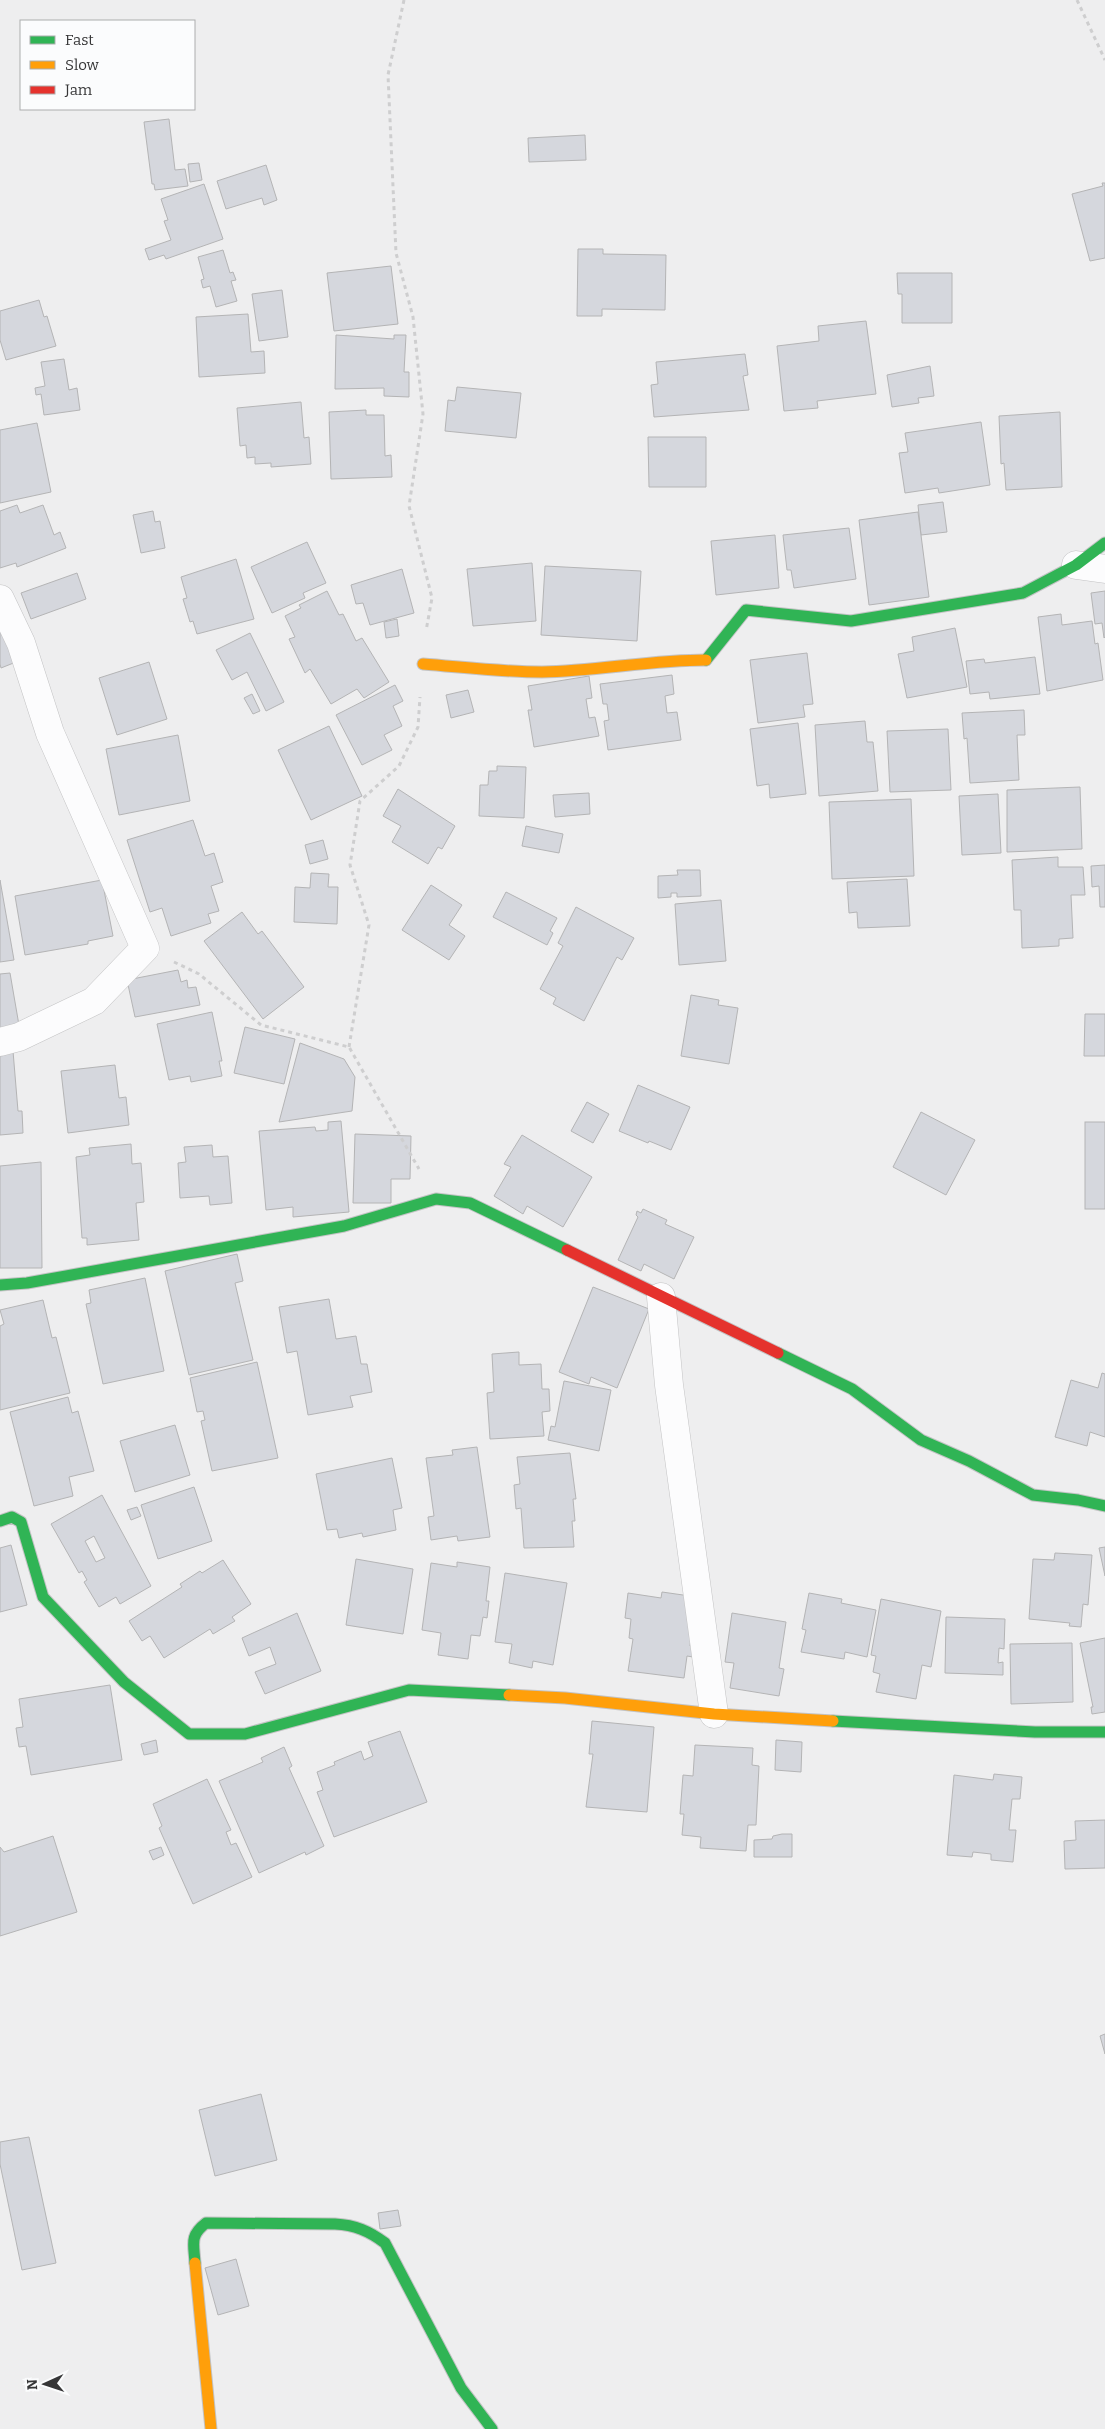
<svg xmlns="http://www.w3.org/2000/svg" width="1105" height="2429" viewBox="0 0 1105 2429" font-family="Bitter,serif">
	<style>
		.building { fill: #d5d7dd; stroke: #b4b4b5; fill-rule: evenodd }
		.lines { fill: none; stroke-linecap: round; stroke-linejoin: round }
		.street-casing { stroke: #c3c3c4; stroke-width: 29 }
		.fast-casing { stroke: #c3c3c4; stroke-width: 13 }
		.slow-casing { stroke: #c3c3c4; stroke-width: 13 }
		.jam-casing { stroke: #c3c3c4; stroke-width: 13 }
		.path { stroke: #cececf; stroke-width: 3; stroke-dasharray: 4 4; stroke-linecap: butt }
		.street { stroke: #fcfcfd; stroke-width: 28 }
		.fast { stroke: #30b455; stroke-width: 11 }
		.slow { stroke: #ff9f0a; stroke-width: 11 }
		.jam { stroke: #e5322d; stroke-width: 11 }
	</style>
	<rect width="100%" height="100%" fill="#eeeeef"/>
	<g class="building">
		<polygon points="169,119 175,170 185,169 188,186 155,190 154,184 152,184 144,122"/>
		<polygon points="585,135 586,160 529,162 528,138"/>
		<polygon points="199,163 202,180 190,182 188,164"/>
		<polygon points="266,165 277,200 264,205 262,198 226,209 217,181"/>
		<polygon points="1102,183 1105,183 1105,258 1090,261 1072,194 1103,186"/>
		<polygon points="204,184 223,239 166,259 164,255 149,260 145,249 171,240 164,221 168,220 161,199"/>
		<polygon points="578,249 603,249 603,254 666,255 665,310 602,309 602,316 577,316"/>
		<polygon points="223,250 230,273 233,272 236,280 231,281 237,301 216,307 210,286 203,288 201,280 204,279 198,257"/>
		<polygon points="391,266 398,324 334,331 327,273"/>
		<polygon points="897,273 952,273 952,323 902,323 902,294 898,294"/>
		<polygon points="282,290 288,337 259,341 252,294"/>
		<polygon points="39,300 44,317 47,316 56,346 6,360 0,340 0,311"/>
		<polygon points="248,314 251,352 264,351 265,373 199,377 196,317"/>
		<polygon points="866,321 876,394 817,401 818,408 784,411 777,346 819,341 818,326"/>
		<polygon points="336,335 394,339 394,335 406,335 404,372 409,372 409,397 384,396 384,388 335,389"/>
		<polygon points="745,354 748,375 743,376 749,410 654,417 651,385 658,384 656,362"/>
		<polygon points="64,359 69,390 77,388 80,410 44,415 41,394 36,395 35,388 45,386 41,362"/>
		<polygon points="930,366 934,396 918,398 919,403 892,407 887,375"/>
		<polygon points="457,387 521,393 516,438 445,431 448,400 455,401"/>
		<polygon points="301,402 304,438 309,437 311,464 271,467 271,463 255,464 255,457 247,458 246,445 240,446 237,408"/>
		<polygon points="366,410 366,415 384,415 385,456 391,455 392,477 331,479 329,412"/>
		<polygon points="1060,412 1062,487 1006,490 1004,463 1001,464 999,416"/>
		<polygon points="981,422 990,485 939,493 938,488 905,493 899,453 908,452 905,433"/>
		<polygon points="37,423 51,492 0,503 0,430"/>
		<polygon points="648,437 706,437 706,487 649,487"/>
		<polygon points="943,502 947,532 921,535 918,505"/>
		<polygon points="17,505 20,513 43,505 54,535 60,532 66,548 17,567 16,563 0,568 0,511"/>
		<polygon points="153,511 155,522 160,521 165,548 141,553 133,515"/>
		<polygon points="918,512 929,597 869,605 859,520"/>
		<polygon points="849,528 856,579 794,588 791,570 787,570 783,535"/>
		<polygon points="775,535 779,588 716,595 711,541"/>
		<polygon points="307,542 326,583 303,593 305,598 272,613 251,567"/>
		<polygon points="236,559 254,619 197,634 193,621 190,622 183,599 187,598 181,577"/>
		<polygon points="532,563 536,621 473,626 467,569"/>
		<polygon points="545,566 641,571 637,641 541,635"/>
		<polygon points="402,569 414,613 370,625 363,603 356,604 351,585"/>
		<polygon points="77,573 86,599 31,619 21,593"/>
		<polygon points="327,591 339,615 343,614 356,641 362,638 389,682 364,698 357,689 331,704 310,669 305,673 289,639 295,637 285,616 301,608 299,605"/>
		<polygon points="1105,591 1105,637 1104,638 1102,623 1095,624 1091,593"/>
		<polygon points="1061,614 1062,625 1092,621 1095,644 1098,643 1103,680 1047,691 1038,617"/>
		<polygon points="397,619 399,636 386,638 384,622"/>
		<polygon points="0,620 16,662 1,668 0,664"/>
		<polygon points="955,628 967,687 907,698 898,654 914,651 912,637"/>
		<polygon points="250,633 284,702 266,711 247,672 232,680 216,650"/>
		<polygon points="807,653 813,704 803,705 805,717 758,723 750,660"/>
		<polygon points="1035,657 1040,694 990,699 989,692 970,694 966,661 984,659 985,663"/>
		<polygon points="149,662 167,719 117,735 99,678"/>
		<polygon points="672,675 674,694 665,696 667,713 677,712 681,740 608,750 604,721 609,720 607,704 603,704 600,684"/>
		<polygon points="589,676 592,698 586,699 589,718 595,717 599,736 534,747 528,710 532,710 528,686"/>
		<polygon points="395,685 403,701 393,706 402,726 384,735 392,750 362,765 336,715"/>
		<polygon points="468,690 474,712 451,718 446,695"/>
		<polygon points="252,694 260,711 253,714 244,698"/>
		<polygon points="1024,710 1025,735 1017,735 1019,780 970,783 967,738 964,739 962,713"/>
		<polygon points="865,721 867,742 873,742 878,791 819,796 815,725"/>
		<polygon points="798,723 806,794 770,798 769,784 757,786 750,729"/>
		<polygon points="329,726 362,796 311,820 278,750"/>
		<polygon points="948,729 951,790 890,792 887,731"/>
		<polygon points="178,735 190,801 119,815 106,749"/>
		<polygon points="497,766 526,767 524,818 479,816 480,785 488,785 489,771 497,771"/>
		<polygon points="1080,787 1082,849 1007,852 1007,790"/>
		<polygon points="398,789 455,826 442,849 438,847 428,864 392,842 401,826 383,816"/>
		<polygon points="589,793 590,814 555,817 553,795"/>
		<polygon points="998,794 1001,853 962,855 959,796"/>
		<polygon points="911,799 914,876 832,879 829,802"/>
		<polygon points="193,820 205,856 214,853 223,882 211,886 219,911 208,914 211,923 171,936 162,908 150,912 127,840"/>
		<polygon points="526,826 563,834 559,853 522,846"/>
		<polygon points="323,840 328,859 310,864 305,845"/>
		<polygon points="1058,857 1058,867 1083,867 1085,895 1071,895 1073,938 1059,939 1059,946 1022,948 1021,910 1014,910 1012,860"/>
		<polygon points="1105,865 1105,907 1100,907 1099,886 1092,887 1091,866"/>
		<polygon points="677,870 700,870 701,896 677,897 677,893 671,893 671,897 658,898 658,876 678,875"/>
		<polygon points="311,873 329,874 328,887 338,887 337,924 294,922 295,887 310,888"/>
		<polygon points="907,879 910,926 858,928 857,912 849,913 847,882"/>
		<polygon points="0,880 14,960 0,962"/>
		<polygon points="102,880 113,936 88,941 88,944 25,955 15,896"/>
		<polygon points="431,885 462,905 449,925 465,936 449,960 402,930"/>
		<polygon points="506,892 557,918 550,931 553,933 547,945 493,917"/>
		<polygon points="721,900 726,961 679,965 675,904"/>
		<polygon points="576,907 634,938 622,960 617,957 584,1021 553,1004 556,998 540,989 563,946 558,943"/>
		<polygon points="242,912 258,934 262,931 304,987 263,1019 204,941"/>
		<polygon points="178,970 181,982 187,980 188,988 196,987 200,1005 135,1017 127,980"/>
		<polygon points="10,973 20,1031 0,1035 0,974"/>
		<polygon points="691,995 719,1000 718,1005 738,1008 729,1064 681,1056"/>
		<polygon points="212,1012 222,1061 219,1061 222,1076 191,1082 190,1076 169,1080 157,1024"/>
		<polygon points="1085,1014 1105,1014 1105,1056 1084,1056"/>
		<polygon points="245,1027 295,1039 284,1084 234,1073"/>
		<polygon points="300,1043 344,1059 355,1077 352,1111 279,1122"/>
		<polygon points="13,1051 18,1111 22,1111 23,1133 0,1135 0,1052"/>
		<polygon points="115,1065 119,1098 126,1097 129,1125 68,1133 61,1071"/>
		<polygon points="638,1085 690,1107 671,1150 649,1141 648,1143 619,1131"/>
		<polygon points="587,1102 609,1114 593,1143 571,1131"/>
		<polygon points="921,1112 975,1140 946,1195 893,1167"/>
		<polygon points="341,1121 349,1212 293,1217 293,1207 266,1210 259,1131 315,1127 316,1131 328,1130 328,1122"/>
		<rect x="1085" y="1122" width="20" height="87"/>
		<polygon points="355,1134 411,1136 410,1179 391,1179 391,1203 353,1203"/>
		<polygon points="522,1135 592,1177 563,1227 527,1206 523,1214 494,1196 511,1167 504,1164"/>
		<polygon points="131,1144 132,1164 141,1163 144,1202 136,1203 139,1240 87,1245 87,1238 82,1238 76,1157 90,1155 89,1148"/>
		<polygon points="212,1145 213,1157 228,1156 232,1203 210,1205 209,1196 180,1198 178,1163 186,1162 184,1147"/>
		<polygon points="41,1162 42,1268 0,1268 0,1166"/>
		<polygon points="643,1209 667,1220 665,1224 694,1237 674,1279 644,1264 641,1271 618,1260 638,1217 636,1215 637,1211 641,1213"/>
		<polygon points="237,1254 243,1281 235,1283 253,1360 189,1375 165,1271"/>
		<polygon points="145,1278 164,1371 103,1384 86,1304 91,1303 89,1290"/>
		<polygon points="593,1287 649,1309 617,1388 591,1377 589,1384 559,1372"/>
		<polygon points="329,1299 336,1339 356,1336 361,1364 367,1364 372,1392 350,1396 353,1407 308,1415 297,1351 287,1353 279,1307"/>
		<polygon points="43,1300 52,1338 56,1337 70,1393 0,1410 0,1326 4,1324 0,1310"/>
		<polygon points="519,1352 519,1365 541,1364 542,1389 549,1389 550,1411 542,1412 544,1436 490,1439 487,1393 494,1392 492,1354"/>
		<polygon points="257,1362 278,1458 212,1471 201,1421 205,1420 203,1411 197,1412 190,1378"/>
		<polygon points="1102,1373 1105,1374 1105,1437 1090,1432 1087,1446 1055,1437 1071,1380 1098,1388"/>
		<polygon points="564,1381 611,1390 599,1451 548,1440 551,1426 555,1427"/>
		<polygon points="68,1397 72,1413 78,1411 94,1471 69,1477 73,1496 34,1506 10,1412"/>
		<polygon points="175,1425 190,1475 135,1492 120,1441"/>
		<polygon points="477,1447 490,1537 458,1541 457,1536 431,1540 428,1517 434,1516 426,1458 453,1455 452,1450"/>
		<polygon points="570,1453 576,1499 573,1499 575,1521 572,1521 574,1547 524,1548 521,1508 516,1509 514,1485 520,1484 517,1457"/>
		<polygon points="392,1458 402,1508 393,1510 396,1530 363,1537 362,1533 339,1538 337,1529 327,1530 316,1474"/>
		<polygon points="194,1487 212,1541 158,1559 141,1505"/>
		<path d="M 102,1495 L 151,1586 L 120,1604 L 116,1597 L 99,1607 L 84,1582 L 87,1580 L 82,1571 L 79,1573 L 51,1524 ZM 94,1536 L 105,1558 L 96,1562 L 85,1541 Z"/>
		<polygon points="137,1507 141,1516 131,1520 127,1510"/>
		<polygon points="11,1545 27,1605 0,1612 0,1548"/>
		<polygon points="1105,1547 1105,1576 1099,1548"/>
		<polygon points="1055,1553 1092,1555 1088,1605 1083,1604 1081,1627 1069,1626 1070,1623 1029,1619 1033,1559 1054,1560"/>
		<polygon points="356,1559 413,1569 403,1634 346,1625"/>
		<polygon points="223,1560 251,1604 232,1617 235,1621 213,1634 210,1629 164,1658 150,1636 142,1641 129,1621 182,1587 180,1584 200,1571 202,1573"/>
		<polygon points="457,1562 490,1567 486,1601 489,1601 487,1618 483,1617 480,1636 471,1635 468,1659 438,1655 441,1633 422,1630 431,1563 457,1567"/>
		<polygon points="505,1573 567,1583 553,1665 533,1661 532,1668 509,1663 512,1644 495,1642"/>
		<polygon points="662,1592 697,1597 690,1646 694,1647 693,1657 687,1656 684,1678 628,1671 633,1639 629,1638 631,1619 625,1618 628,1593 661,1598"/>
		<polygon points="809,1593 842,1599 841,1603 876,1610 867,1657 845,1652 844,1659 801,1652 806,1630 802,1629"/>
		<polygon points="881,1599 941,1611 931,1667 922,1665 916,1699 876,1692 880,1674 873,1672 876,1656 871,1655"/>
		<polygon points="297,1613 321,1671 265,1694 255,1672 276,1664 270,1647 249,1656 242,1638"/>
		<polygon points="732,1613 786,1622 779,1668 784,1669 779,1696 730,1688 734,1663 725,1662"/>
		<polygon points="946,1617 1005,1619 1004,1649 999,1648 998,1663 1003,1662 1003,1675 945,1673"/>
		<polygon points="1105,1638 1105,1712 1092,1714 1091,1707 1093,1707 1080,1643"/>
		<polygon points="1072,1643 1073,1702 1011,1704 1010,1644"/>
		<polygon points="110,1685 122,1760 31,1775 26,1746 19,1747 16,1728 23,1727 19,1699"/>
		<polygon points="592,1721 654,1727 647,1812 586,1807 593,1754 589,1754"/>
		<polygon points="400,1731 427,1802 334,1837 317,1792 323,1790 317,1772 335,1765 334,1762 361,1751 364,1760 373,1756 368,1742"/>
		<polygon points="156,1740 158,1752 144,1755 141,1744"/>
		<polygon points="776,1740 802,1742 801,1772 775,1770"/>
		<polygon points="695,1745 753,1748 752,1765 759,1766 756,1825 748,1825 746,1851 700,1848 701,1837 682,1835 684,1814 680,1814 683,1775 693,1776"/>
		<polygon points="284,1747 292,1766 289,1768 324,1846 306,1855 305,1852 259,1873 219,1781 263,1762 261,1758"/>
		<polygon points="994,1774 1022,1777 1020,1799 1012,1799 1009,1830 1016,1830 1013,1862 991,1860 991,1854 973,1852 972,1857 947,1855 954,1775 993,1780"/>
		<polygon points="207,1779 231,1830 226,1832 231,1845 236,1843 252,1877 193,1904 159,1828 162,1826 153,1804"/>
		<polygon points="1105,1820 1105,1868 1065,1869 1064,1841 1076,1840 1075,1821"/>
		<polygon points="782,1834 792,1834 792,1857 754,1857 754,1840 772,1839 773,1836"/>
		<polygon points="53,1836 77,1912 0,1936 0,1847 4,1852"/>
		<polygon points="161,1847 164,1855 153,1860 149,1851"/>
		<polygon points="1105,2034 1105,2054 1100,2036"/>
		<polygon points="261,2094 277,2160 215,2176 199,2110"/>
		<polygon points="29,2137 56,2263 22,2270 0,2164 0,2142"/>
		<polygon points="398,2210 401,2226 380,2229 378,2213"/>
		<polygon points="236,2259 249,2306 218,2315 205,2268"/>
	</g>
	<g class="lines">
		<defs>
			<g id="street">
				<polyline points="1076,565 1105,569"/>
				<polyline points="0,599 21,643 50,733 145,948 94,1001 19,1037 0,1042"/>
				<polyline points="661,1297 669,1385 714,1714"/>
			</g>
			<g id="fast">
				<polyline points="706,660 746,610 851,621 1023,593 1076,565 1105,543"/>
				<polyline points="0,1285 27,1283 344,1226 436,1199 470,1203 567,1250"/>
				<polyline points="778,1353 852,1389 921,1440 969,1461 1033,1495 1078,1500 1105,1506"/>
				<polyline points="0,1521 12,1517 21,1522 43,1597 124,1682 189,1734 245,1734 409,1690 509,1695"/>
				<polyline points="833,1721 1035,1732 1105,1732"/>
				<path d="M 195,2263 C 194,2244 189,2236 206,2223 L 335,2224 C 355,2225 369,2231 385,2243 L 461,2388 L 492,2429"/>
			</g>
			<g id="slow">
				<path d="M 423,664 C 462,667 502,672 542,672 C 597,671 651,660 706,660"/>
				<polyline points="509,1695 565,1698 714,1714 833,1721"/>
				<polyline points="195,2263 211,2429"/>
			</g>
			<polyline id="jam" points="567,1250 778,1353"/>
		</defs>
		<use href="#street" class="street-casing"/>
		<use href="#fast" class="fast-casing"/>
		<use href="#slow" class="slow-casing"/>
		<use href="#jam" class="jam-casing"/>
		<g class="path">
			<polyline points="404,0 388,75 396,253 413,317 423,414 409,506 432,598 426,631"/>
			<polyline points="1077,0 1105,60"/>
			<polyline points="174,962 199,974 261,1025 349,1047 419,1169"/>
			<polyline points="349,1047 369,925 350,865 360,801 399,766 418,727 420,697"/>
		</g>
		<use href="#street" class="street"/>
		<use href="#fast" class="fast"/>
		<use href="#slow" class="slow"/>
		<use href="#jam" class="jam"/>
	</g>
	<rect x="20" y="20" width="175" height="90" fill="#fbfcfd" stroke="#acadae"/>
	<rect x="30" y="36" width="25" height="8" fill="#30b455" stroke="#acadae"/>
	<text x="65" y="45" font-size="15" fill="#363637">Fast</text>
	<rect x="30" y="61" width="25" height="8" fill="#ff9f0a" stroke="#acadae"/>
	<text x="65" y="70" font-size="15" fill="#363637">Slow</text>
	<rect x="30" y="86" width="25" height="8" fill="#e5322d" stroke="#acadae"/>
	<text x="65" y="95" font-size="15" fill="#363637">Jam</text>
	<g transform="translate(45 2384) rotate(267)" stroke="#fbfcfd" stroke-width="4" paint-order="stroke">
	<path d="M0-4L9 19L0 12L-9 19Z" fill="#363637"/>
	<text y="-8" font-size="14" font-weight="bold" text-anchor="middle" fill="#363637">N</text>
	</g>
</svg>
